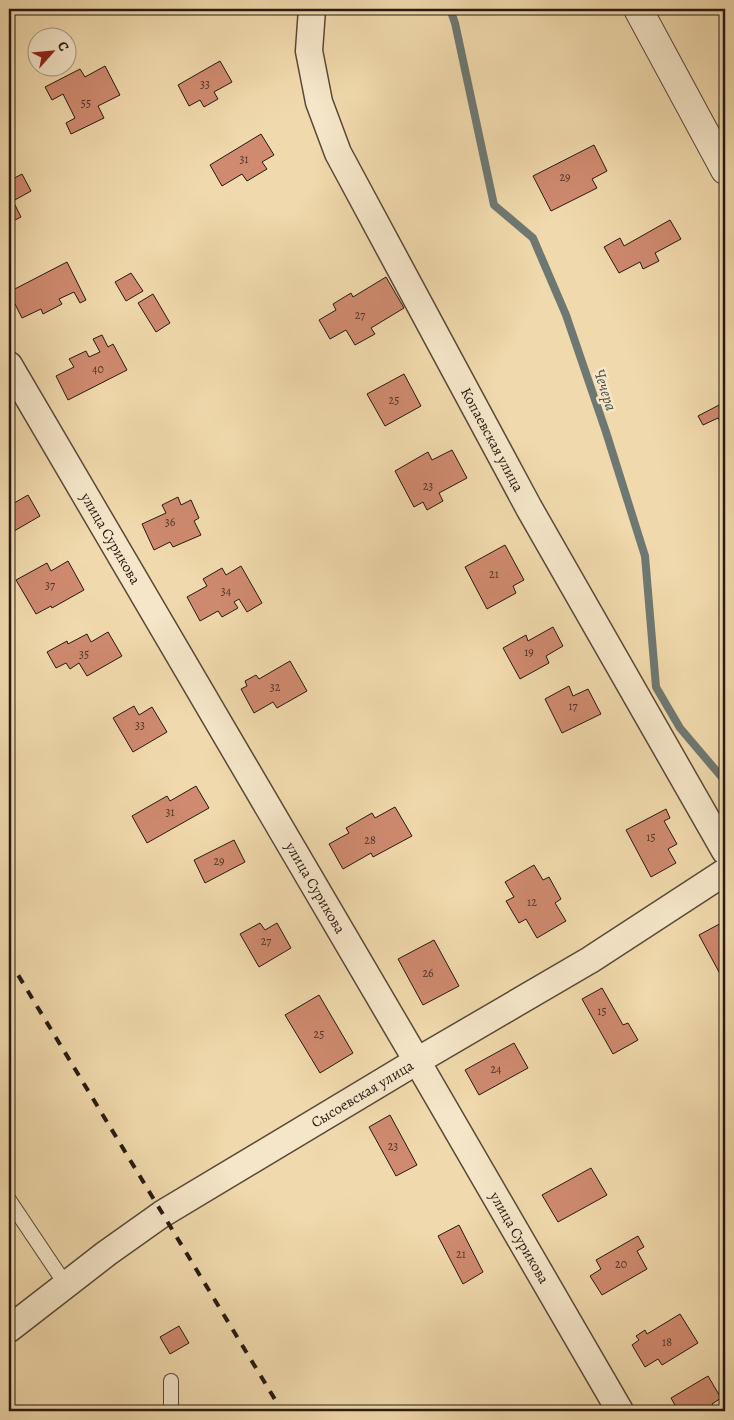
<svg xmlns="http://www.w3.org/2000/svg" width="734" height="1420" viewBox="0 0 734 1420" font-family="Alegreya,serif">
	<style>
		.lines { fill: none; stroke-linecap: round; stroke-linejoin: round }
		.stream { stroke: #6e7872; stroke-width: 8 }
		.building { fill: #cf8a6f; stroke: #271910 }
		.service-casing { stroke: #594937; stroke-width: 16 }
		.minor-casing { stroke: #594937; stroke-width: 29 }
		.tertiary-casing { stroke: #594937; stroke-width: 30 }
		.service { stroke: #f5e6c9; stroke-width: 14 }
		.minor { stroke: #f5e6c9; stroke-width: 26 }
		.tertiary { stroke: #f5e6c9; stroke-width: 28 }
		.rail { stroke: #271910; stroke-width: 4; stroke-dasharray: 9 9; stroke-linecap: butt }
		.labels { text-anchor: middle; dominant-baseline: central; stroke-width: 5; stroke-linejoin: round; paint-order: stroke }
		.number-label { font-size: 12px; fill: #513528 }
		.street-label { font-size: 15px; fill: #271910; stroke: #f5e6c9 }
		.water-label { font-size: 16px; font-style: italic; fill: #505149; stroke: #f5e6c9 }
	</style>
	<rect width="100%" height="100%" fill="#f0d9ac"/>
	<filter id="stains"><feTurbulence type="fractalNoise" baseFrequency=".004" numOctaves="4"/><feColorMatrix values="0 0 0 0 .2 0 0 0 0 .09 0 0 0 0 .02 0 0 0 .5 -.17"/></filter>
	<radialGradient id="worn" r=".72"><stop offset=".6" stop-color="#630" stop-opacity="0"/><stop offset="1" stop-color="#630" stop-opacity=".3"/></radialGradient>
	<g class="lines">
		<polyline class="stream" points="450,9 455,23 494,205 533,238 566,315 606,432 645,556 656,687 680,728 725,781"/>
	</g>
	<g class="building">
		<polygon points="220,61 232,82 214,92 218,99 204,107 200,100 189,106 178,85"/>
		<polygon points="105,66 120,95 98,106 104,118 71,134 66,123 75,118 63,94 52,100 45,87 80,69 85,77"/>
		<polygon points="261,134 274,155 262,162 267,169 247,181 242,174 222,186 210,165"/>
		<polygon points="594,145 607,171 592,179 597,188 551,211 533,176"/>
		<polygon points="22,174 31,191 13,201 21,217 9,223 9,181"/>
		<polygon points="670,220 681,239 655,253 659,261 643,269 640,262 619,273 604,247 620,238 624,246"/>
		<polygon points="67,262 86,300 80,303 74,292 59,299 62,304 43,314 41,309 22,318 9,292"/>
		<polygon points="131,273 143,291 126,301 115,282"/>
		<polygon points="386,277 404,308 371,328 375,334 355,345 346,330 330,339 319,320 336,310 333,304 351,293 353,297"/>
		<polygon points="153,294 170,323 156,332 138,303"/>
		<polygon points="102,335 108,347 113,344 127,370 68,400 56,376 74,367 69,359 86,351 89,357 100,352 93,339"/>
		<polygon points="404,374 421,406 385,426 367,394"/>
		<polygon points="719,405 724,416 725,415 725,431 718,418 703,425 698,416"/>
		<polygon points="452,450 467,478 439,493 443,501 427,510 423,502 414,507 395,471 428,452 432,460"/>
		<polygon points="28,495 40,516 9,534 9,506"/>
		<polygon points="178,497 181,505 191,500 199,518 194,521 201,535 173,547 170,542 154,550 142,524 166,513 162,505"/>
		<polygon points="505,545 524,580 513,586 516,593 487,609 465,567"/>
		<polygon points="68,561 84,590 52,608 51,606 36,614 16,580 47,563 51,571"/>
		<polygon points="241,566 262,603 247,612 239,599 234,602 238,608 222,617 218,611 200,621 187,597 207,586 203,579 222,568 226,575"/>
		<polygon points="553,627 563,646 546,656 549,663 520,679 503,648 526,635 528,641"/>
		<polygon points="108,632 122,656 87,676 79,663 70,669 66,663 56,668 47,652 67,641 68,644 87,634 91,642"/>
		<polygon points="290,661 307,691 277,708 273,702 254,713 241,689 247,686 245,681 256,675 259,679"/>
		<polygon points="569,686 573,696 588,689 601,714 562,733 545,699"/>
		<polygon points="134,706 139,715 152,707 167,732 133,752 113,718"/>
		<polygon points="196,786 209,808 147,843 132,816 167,796 170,801"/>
		<polygon points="395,807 412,836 373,857 371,853 343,869 329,844 349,833 346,828 372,813 375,818"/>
		<polygon points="666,809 670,818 664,821 677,844 668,849 676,863 651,877 626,830"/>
		<polygon points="234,840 245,862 205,883 194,860"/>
		<polygon points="534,865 543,880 549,877 561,899 555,903 566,921 537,938 526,919 519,923 506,901 514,897 505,882"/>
		<polygon points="725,921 725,983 699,935"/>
		<polygon points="260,923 265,930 277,923 291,948 259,967 240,934"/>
		<polygon points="434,940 459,986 423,1005 398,959"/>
		<polygon points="602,988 623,1025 628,1023 638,1040 613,1054 582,999"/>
		<polygon points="319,995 353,1053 320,1073 285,1015"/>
		<polygon points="514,1043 528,1068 479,1095 465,1070"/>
		<polygon points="390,1115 417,1165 396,1176 369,1127"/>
		<polygon points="591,1168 607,1195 558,1222 542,1195"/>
		<polygon points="459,1225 483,1272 463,1284 438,1236"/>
		<polygon points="638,1236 644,1247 637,1251 647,1269 602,1295 590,1276 601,1269 596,1260"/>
		<polygon points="680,1314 698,1343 662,1365 658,1359 645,1367 632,1345 639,1340 636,1336 645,1330 647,1334"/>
		<polygon points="179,1326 189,1343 170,1354 160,1337"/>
		<polygon points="708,1376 721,1398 712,1404 717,1411 671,1411 670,1410 676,1407 671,1398"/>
	</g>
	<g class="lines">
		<defs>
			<g id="service">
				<polyline points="9,1200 66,1285"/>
				<polyline points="171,1411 171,1381"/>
			</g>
			<g id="minor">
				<path id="s1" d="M 312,9 L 309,51 L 319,102 L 338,153 L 529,508 L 725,851"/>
				<path id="s2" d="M 9,365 L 417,1061 L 620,1411"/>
				<path id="s3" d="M 9,1329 L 107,1253 L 162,1214 L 417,1061 L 590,960 L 725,872"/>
			</g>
			<polyline id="tertiary" points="638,9 725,170"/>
		</defs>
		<use href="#service" class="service-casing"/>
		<use href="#minor" class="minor-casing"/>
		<use href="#tertiary" class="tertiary-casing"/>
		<use href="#service" class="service"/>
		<use href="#minor" class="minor"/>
		<use href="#tertiary" class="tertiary"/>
		<polyline class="rail" points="9,960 282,1411"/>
	</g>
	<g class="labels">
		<g class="number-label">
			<text x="205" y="84">33</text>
			<text x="86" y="103">55</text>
			<text x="244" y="159">31</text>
			<text x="565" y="177">29</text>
			<text x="360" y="315">27</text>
			<text x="98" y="369">40</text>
			<text x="394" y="400">25</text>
			<text x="428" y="486">23</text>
			<text x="170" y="522">36</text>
			<text x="494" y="574">21</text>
			<text x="50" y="585">37</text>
			<text x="226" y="591">34</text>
			<text x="529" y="652">19</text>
			<text x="84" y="654">35</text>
			<text x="275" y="687">32</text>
			<text x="573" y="706">17</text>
			<text x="140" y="725">33</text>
			<text x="170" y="812">31</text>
			<text x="651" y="837">15</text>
			<text x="370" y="840">28</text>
			<text x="219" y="861">29</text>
			<text x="532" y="902">12</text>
			<text x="266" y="941">27</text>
			<text x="428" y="973">26</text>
			<text x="602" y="1011">15</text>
			<text x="319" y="1034">25</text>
			<text x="496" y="1069">24</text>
			<text x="393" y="1146">23</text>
			<text x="461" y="1254">21</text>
			<text x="621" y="1264">20</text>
			<text x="667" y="1342">18</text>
		</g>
		<g class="street-label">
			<text stroke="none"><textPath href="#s1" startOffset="474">Копаевская улица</textPath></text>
			<text stroke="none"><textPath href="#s2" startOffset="201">улица Сурикова</textPath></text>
			<text stroke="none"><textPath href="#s2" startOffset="606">улица Сурикова</textPath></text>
			<text stroke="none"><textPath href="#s3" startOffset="425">Сысоевская улица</textPath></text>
			<text stroke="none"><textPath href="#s2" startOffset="1011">улица Сурикова</textPath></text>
		</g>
		<g class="water-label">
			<text transform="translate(605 390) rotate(72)">Чечера</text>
		</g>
	</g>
	<rect width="734" height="1420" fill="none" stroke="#f0d9ac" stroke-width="30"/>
	<rect x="10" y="10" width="714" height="1400" fill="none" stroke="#271910" stroke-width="2.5"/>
	<rect x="15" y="15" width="704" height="1390" fill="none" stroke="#271910"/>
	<g transform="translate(52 52) rotate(63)"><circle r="24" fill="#f5e6c9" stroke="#a3947f"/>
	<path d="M0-4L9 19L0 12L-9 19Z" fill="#8f2418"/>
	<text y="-8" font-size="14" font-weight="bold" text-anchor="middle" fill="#271910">С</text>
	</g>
	<rect width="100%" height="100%" filter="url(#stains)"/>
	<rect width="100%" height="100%" fill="url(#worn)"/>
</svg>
